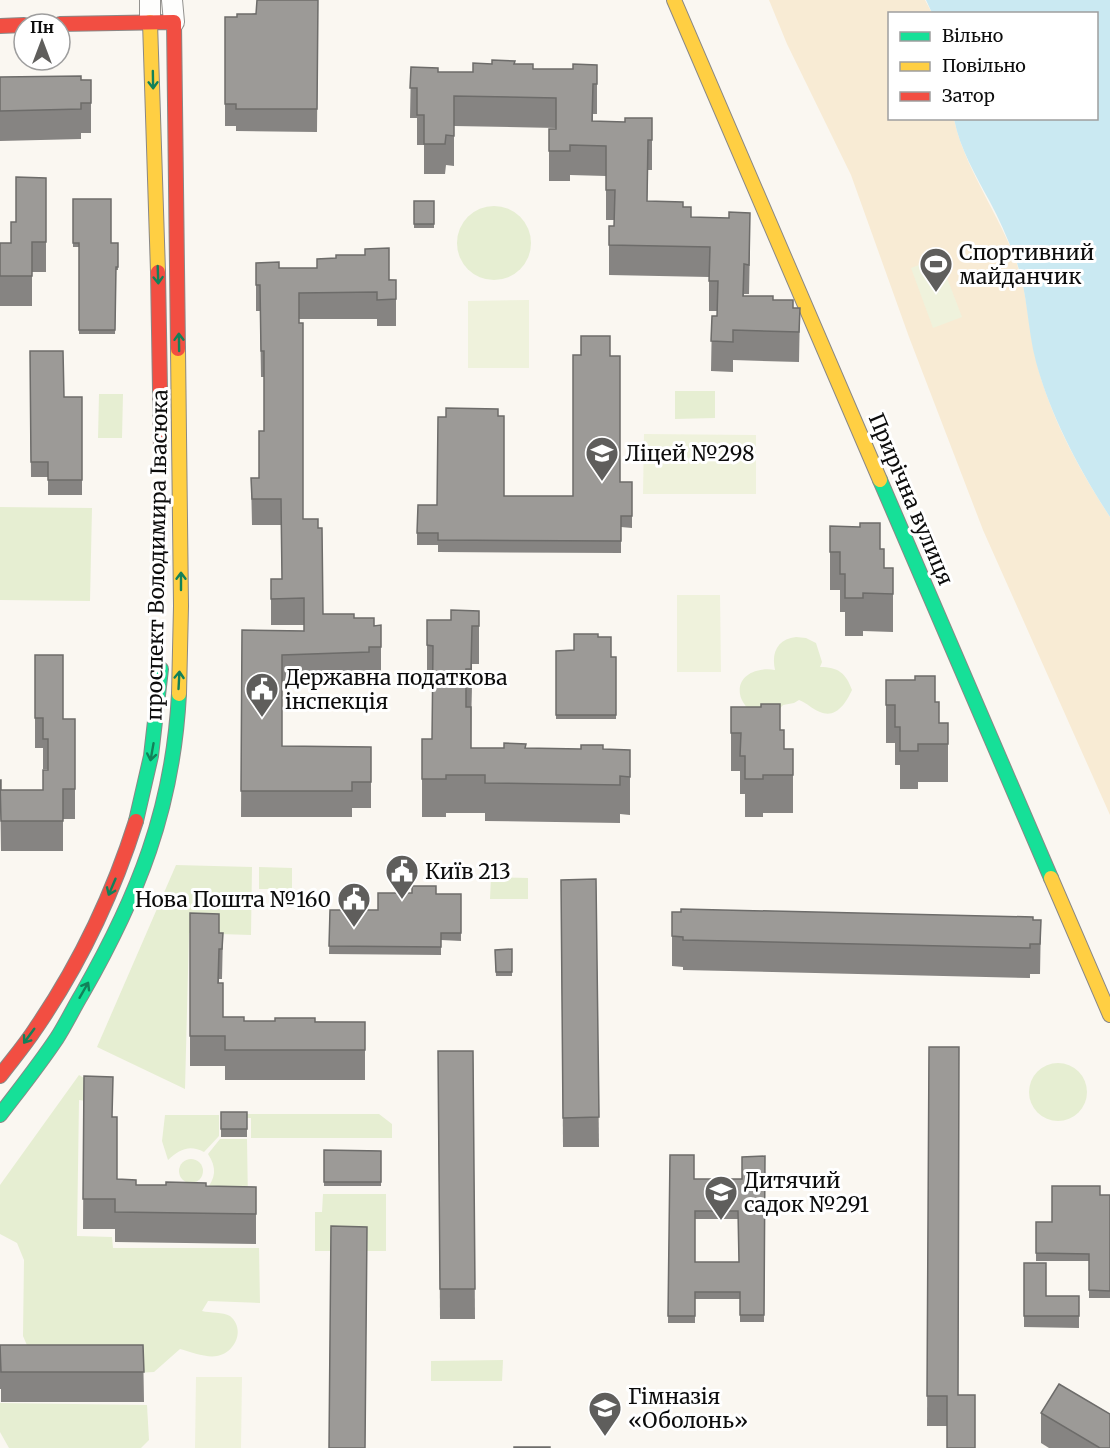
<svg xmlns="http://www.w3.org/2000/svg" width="1110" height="1448" viewBox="0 0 1110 1448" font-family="Merriweather,serif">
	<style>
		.green { fill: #e6eed2 }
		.sand { fill: #f8ebd4 }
		.pitch { fill: #eff2dc }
		.water { fill: #cae9f2 }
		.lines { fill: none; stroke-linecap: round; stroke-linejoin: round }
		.street-casing { stroke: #93928f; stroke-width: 22 }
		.fast-casing { stroke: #8a8886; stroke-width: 16 }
		.slow-casing { stroke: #8a8886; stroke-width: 16 }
		.jam-casing { stroke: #8a8886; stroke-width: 16 }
		.street { stroke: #fefefd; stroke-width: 20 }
		.fast { stroke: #16e098; stroke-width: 14 }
		.slow { stroke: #ffcf43; stroke-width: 14 }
		.jam { stroke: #f24e42; stroke-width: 14 }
		.wall { fill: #868482; fill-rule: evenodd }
		.shaded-wall { fill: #6d6c6a }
		.building { fill: #9c9a97; stroke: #6d6c6a; stroke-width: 1.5; fill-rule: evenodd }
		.oneway { stroke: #128159 }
		.labels { text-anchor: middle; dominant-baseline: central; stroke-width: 6; stroke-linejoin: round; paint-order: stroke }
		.poi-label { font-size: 21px; fill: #0c0c0c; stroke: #fff; text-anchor: start }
		.street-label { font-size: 21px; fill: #0c0c0c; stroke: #fff }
	</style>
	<rect width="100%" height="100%" fill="#faf7f1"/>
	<g class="green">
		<circle cx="494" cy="243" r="37"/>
		<polygon points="675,391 715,391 715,418 675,419"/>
		<polygon points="99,394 123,394 122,438 98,438"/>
		<polygon points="0,507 92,508 90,601 0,600"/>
		<path d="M 796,637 L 806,638 L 816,643 L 822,662 L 820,667 C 838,667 846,673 852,690 C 846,703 836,719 820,712 C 812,709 807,703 799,700 L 794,703 L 783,705 L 776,713 L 754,715 C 748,709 741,702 740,694 C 737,674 759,667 775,670 C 771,652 778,639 796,637 Z"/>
		<polygon points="176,865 252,867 251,935 189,933 185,1089 97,1047"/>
		<polygon points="259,867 292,868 292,889 259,889"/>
		<polygon points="491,877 528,878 528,899 490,899"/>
		<circle cx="1058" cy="1092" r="29"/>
		<path d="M 79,1075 L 109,1093 L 107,1104 L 79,1100 L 77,1236 L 112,1237 L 113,1248 L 259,1248 L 260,1303 L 208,1301 L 202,1311 C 210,1313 223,1312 230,1316 C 246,1329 235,1353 217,1356 C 206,1358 191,1352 180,1349 L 154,1372 L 134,1373 L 29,1350 L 23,1336 L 24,1260 L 17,1243 L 0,1234 L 0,1185 Z"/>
		<polygon points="221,1114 379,1114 392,1124 392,1138 251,1138 251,1118 221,1118"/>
		<path d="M 165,1115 L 219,1115 L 219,1136 L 204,1152 C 189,1144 179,1150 168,1160 L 162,1141 Z"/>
		<path d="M 220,1139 L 247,1139 L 248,1202 L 205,1191 C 216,1178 217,1168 208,1154 Z"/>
		<circle cx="191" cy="1171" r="12"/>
		<polygon points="323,1194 386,1194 386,1251 315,1251 315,1212 322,1212"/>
		<polygon points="503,1360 502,1381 431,1381 431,1361"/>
		<polygon points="0,1403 147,1405 149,1440 141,1448 9,1448 0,1432"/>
	</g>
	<path class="sand" d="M 769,0 L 925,0 L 932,13 L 890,14 L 890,118 L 954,119 C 964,167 999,214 1016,261 C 1028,294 1028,327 1036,360 C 1050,417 1079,469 1110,517 L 1110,815 L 983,530 L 909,337 L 851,175 L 787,44 Z"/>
	<g class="pitch">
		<polygon points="939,257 962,317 933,328 911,268"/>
		<polygon points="529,300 529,368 468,368 468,301"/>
		<polygon points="644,434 756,435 756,494 643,494"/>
		<polygon points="677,595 720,595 721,672 677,672"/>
		<polygon points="196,1377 242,1377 241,1448 195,1448"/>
	</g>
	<path class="water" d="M 926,0 L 1110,0 L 1110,517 C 1079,469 1051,417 1036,362 C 1027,328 1028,293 1016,260 C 1008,240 1000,220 990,202 C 975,174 960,149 954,119 L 1096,118 L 1096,14 L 932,13 Z"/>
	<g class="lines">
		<defs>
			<g id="street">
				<polyline points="150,0 150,22"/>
				<polyline points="172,0 174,22"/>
			</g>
			<g id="fast">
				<polyline points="880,480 1051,878"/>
				<polyline points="136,821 151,756 161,669"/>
				<path d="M 0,1115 C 19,1090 39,1065 57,1038 C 66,1024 73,1009 82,994 C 138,896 173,809 179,694"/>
			</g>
			<g id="slow">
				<polyline points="674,0 880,480"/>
				<polyline points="150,22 158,272"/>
				<polyline points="178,349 181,606 179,694"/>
				<polyline points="1051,878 1110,1015"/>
			</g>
			<g id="jam">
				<polyline points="60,24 174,22 178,349"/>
				<polyline points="0,26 24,25"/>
				<polyline points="158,272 161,449"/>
				<path d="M 0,1076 C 12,1060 25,1045 36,1028 C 79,965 113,894 136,821"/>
			</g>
		</defs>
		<use href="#street" class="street-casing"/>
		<use href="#fast" class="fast-casing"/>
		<use href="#slow" class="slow-casing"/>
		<use href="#jam" class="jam-casing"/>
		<use href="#street" class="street"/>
		<use href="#fast" class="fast"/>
		<use href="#slow" class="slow"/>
		<use href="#jam" class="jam"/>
	</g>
	<g class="wall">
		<polygon points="318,0 317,132 236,131 236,126 225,126 225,17 237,17"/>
		<polygon points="515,64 533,69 573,69 597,65 597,114 593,114 593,121 625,122 652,118 652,170 648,170 647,201 683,207 691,217 750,243 749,294 744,294 744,296 773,300 793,308 800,308 799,362 733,360 733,372 711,371 712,316 717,316 717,311 709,311 709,277 609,275 609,226 614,226 614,220 606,220 606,176 570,175 570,181 549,181 549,129 556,129 556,128 454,126 454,166 446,165 445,174 424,174 424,145 417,145 417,118 410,118 411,67 438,72 473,72"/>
		<polygon points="0,77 91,80 91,133 81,133 81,139 0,141"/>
		<polygon points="46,178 46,272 32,272 32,306 0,306 0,243 11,243 16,222"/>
		<polygon points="73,199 111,243 118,243 118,270 116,270 115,334 79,334 79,247 73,247"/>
		<rect x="414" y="201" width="20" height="27"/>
		<polygon points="256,263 279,268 396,280 396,326 377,326 377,319 299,319 303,519 323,614 354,618 374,626 381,625 381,673 369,673 369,678 282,681 282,746 371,747 371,808 352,808 352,817 241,817 242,630 304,631 304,625 271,625 271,579 282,579 281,525 252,525 251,478 259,478 264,431 264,377 261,377 260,311 256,311"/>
		<polygon points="30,351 64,397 82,397 82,495 48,495 48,477 31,477"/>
		<polygon points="610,356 620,482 632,482 632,528 621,527 621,553 438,552 438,545 417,545 417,533 437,505 504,496 573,496"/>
		<polygon points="830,526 880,549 884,568 893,568 893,632 863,631 863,636 845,636 845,612 840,612 840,590 830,590"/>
		<polygon points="479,611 479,664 472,664 471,748 630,750 630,815 620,814 620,823 485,821 485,813 446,813 446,817 422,817 422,739 432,739 433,684 427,683 427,620 451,620"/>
		<polygon points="598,637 611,657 616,657 616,719 556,719 556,651 574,650"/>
		<polygon points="35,655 63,719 75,719 75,819 63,819 63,851 1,851 0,780 1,790 43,790 48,770 48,769 43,769 43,748 35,748"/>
		<polygon points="886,680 935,702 939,723 948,723 948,782 918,782 918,789 900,789 900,765 895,765 895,743 886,743"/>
		<polygon points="731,707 780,730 784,749 793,749 793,813 763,813 763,817 745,817 745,794 740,794 740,771 731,771"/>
		<polygon points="596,879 599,1147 563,1147 561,880"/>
		<polygon points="436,894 461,894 461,941 441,940 441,955 329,954 330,910 378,910"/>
		<polygon points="190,913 219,933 223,933 222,979 219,979 219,983 223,1017 244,1021 365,1022 365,1080 225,1080 225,1066 190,1066"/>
		<polygon points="1041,920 1040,974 1030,974 1030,978 683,970 683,967 672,966 672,936"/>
		<polygon points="512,949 512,976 496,976 495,950"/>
		<polygon points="929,1047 959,1047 947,1426 927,1426"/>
		<polygon points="438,1051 473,1051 475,1319 440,1319"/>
		<polygon points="84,1076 113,1117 117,1179 136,1185 256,1187 256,1244 115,1242 115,1229 83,1229"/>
		<rect x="221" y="1112" width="26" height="25"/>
		<polygon points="324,1150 381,1151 381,1186 324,1186"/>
		<path d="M 670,1155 L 694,1179 L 742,1179 L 765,1156 L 764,1322 L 740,1322 L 740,1299 L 695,1299 L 695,1323 L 668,1323 ZM 695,1219 L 738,1219 L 739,1262 L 695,1262 Z"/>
		<polygon points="1100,1195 1110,1195 1110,1298 1089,1298 1089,1261 1036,1261 1036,1222 1052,1222"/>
		<polygon points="1024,1263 1046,1296 1079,1296 1079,1328 1024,1327"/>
		<polygon points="0,1345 143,1345 144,1402 1,1402 1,1389 0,1389"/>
		<polygon points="1041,1413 1110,1448 1049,1448 1041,1443"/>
	</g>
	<polygon class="shaded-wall" points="472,626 472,664 471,707 471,669"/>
	<g class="building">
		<polygon points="257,0 318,0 317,109 236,109 236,104 225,104 225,17 237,17 237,14 256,14"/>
		<polygon points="492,60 515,61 514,64 533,64 533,69 573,69 573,64 597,65 597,84 593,84 592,121 625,122 625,118 652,118 652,140 648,140 647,201 683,202 683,207 691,207 691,217 729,218 729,212 750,213 749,265 744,264 743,296 773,296 773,300 793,300 793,308 800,308 799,332 733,330 733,342 711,341 712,316 717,316 718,281 709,281 710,247 609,245 609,226 614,226 615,190 606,190 606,146 570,145 570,151 549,151 549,129 556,129 556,98 454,96 454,136 446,135 445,144 424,144 424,115 417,115 417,88 410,88 411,67 438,68 438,72 473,72 473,63 492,64"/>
		<polygon points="81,76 81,80 91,80 91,103 81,103 81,109 0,111 0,77"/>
		<polygon points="16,177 46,178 46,242 32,242 32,276 0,276 0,243 11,243 11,222 16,222"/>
		<polygon points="73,199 111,199 111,243 118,243 118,267 116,267 115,330 79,330 79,243 73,243"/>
		<rect x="414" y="201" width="20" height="23"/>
		<polygon points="389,248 389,280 396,280 396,299 377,300 377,292 299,293 299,323 303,323 303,519 318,519 318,528 322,528 323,614 354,614 354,618 374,618 374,626 381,625 381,647 369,647 369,652 282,655 282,746 371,747 371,782 352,782 352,791 241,791 242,630 304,631 304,598 271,599 271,579 282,579 281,499 252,499 251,478 259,478 259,431 264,431 264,351 261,351 260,285 256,285 256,263 279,262 279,268 317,268 317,259 336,258 336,255 365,255 365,249"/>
		<polygon points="581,336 610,336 610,356 620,356 620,482 632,482 632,516 621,516 621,541 438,540 438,533 417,533 418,505 437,505 438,417 446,417 446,408 498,409 498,416 504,416 504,496 573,496 573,355 581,355"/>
		<polygon points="30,351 63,351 64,397 82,397 82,480 48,480 48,462 31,462"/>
		<polygon points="860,523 880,523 880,549 884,549 884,568 893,568 893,594 863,593 863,598 845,598 845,574 840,574 840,552 830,552 830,526 860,527"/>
		<polygon points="451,610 479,611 479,626 472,626 471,669 466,669 466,707 471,707 471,748 504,748 504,743 526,744 525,748 581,749 581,745 603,745 603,749 630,750 630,777 620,776 620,785 485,783 485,775 446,775 446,779 422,779 422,739 432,739 433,646 427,645 427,620 451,620"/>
		<polygon points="574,634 598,634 598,637 611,637 611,657 616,657 616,715 556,715 556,651 574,650"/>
		<polygon points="35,655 63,655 63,719 75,719 75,789 63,789 63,821 1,821 0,780 1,780 1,790 43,790 43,770 48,770 48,739 43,739 43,718 35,718"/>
		<polygon points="915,676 935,676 935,702 939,702 939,723 948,723 948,744 918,744 918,751 900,751 900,727 895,727 895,705 886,705 886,680 915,680"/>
		<polygon points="761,704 780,704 780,730 784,730 784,749 793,749 793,775 763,775 763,779 745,779 745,756 740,756 741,733 731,733 731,707 761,707"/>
		<polygon points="596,879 599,1117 563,1118 561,880"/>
		<polygon points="412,886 436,886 436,894 461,894 461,933 441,933 441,947 329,946 330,910 378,910 378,893 412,893"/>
		<polygon points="681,909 1033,917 1033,920 1041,920 1040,944 1030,944 1030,948 683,940 683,937 672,936 672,912 681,912"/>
		<polygon points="190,913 219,914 219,933 223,933 222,949 219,949 218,983 223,983 223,1017 244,1017 244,1021 275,1021 275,1018 315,1018 315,1022 365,1022 365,1050 225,1050 225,1036 190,1036"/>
		<polygon points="512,949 512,972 496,972 495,950"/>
		<polygon points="929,1047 959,1047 958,1395 975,1395 975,1448 947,1448 947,1396 927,1396"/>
		<polygon points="438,1051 473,1051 475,1289 440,1289"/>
		<polygon points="84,1076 113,1077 112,1117 117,1117 117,1179 136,1180 136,1185 166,1185 166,1182 206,1183 206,1186 256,1187 256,1214 115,1212 115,1199 83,1199"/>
		<rect x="221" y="1112" width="26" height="17"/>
		<polygon points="324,1150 381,1151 381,1182 324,1182"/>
		<path d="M 670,1155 L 694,1155 L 694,1179 L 742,1179 L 742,1157 L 765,1156 L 764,1315 L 740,1315 L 740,1292 L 695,1292 L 695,1316 L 668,1316 ZM 695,1211 L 738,1211 L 739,1262 L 695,1262 Z"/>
		<polygon points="1052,1186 1100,1186 1100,1195 1110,1195 1110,1291 1089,1290 1089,1254 1036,1253 1036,1222 1052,1222"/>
		<polygon points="331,1226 367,1227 365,1448 329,1448"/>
		<polygon points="1024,1263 1046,1263 1046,1296 1079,1296 1079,1316 1024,1316"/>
		<polygon points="0,1345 143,1345 144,1372 1,1372"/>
		<polygon points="1059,1384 1110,1414 1110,1448 1100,1448 1041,1413"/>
		<rect x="514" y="1447" width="36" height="1"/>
	</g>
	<defs><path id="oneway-shaft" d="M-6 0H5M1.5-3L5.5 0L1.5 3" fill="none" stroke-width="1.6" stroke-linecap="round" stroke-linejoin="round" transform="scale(1.5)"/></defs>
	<g class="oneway">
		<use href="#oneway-shaft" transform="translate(153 80) rotate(89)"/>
		<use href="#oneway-shaft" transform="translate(158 275) rotate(88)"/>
		<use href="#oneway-shaft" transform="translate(179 342) rotate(-91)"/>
		<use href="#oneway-shaft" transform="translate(181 581) rotate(-90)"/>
		<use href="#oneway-shaft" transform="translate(179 680) rotate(-87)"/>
		<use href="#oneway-shaft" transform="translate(152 752) rotate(100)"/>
		<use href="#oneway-shaft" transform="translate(112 887) rotate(113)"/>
		<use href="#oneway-shaft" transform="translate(84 990) rotate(-60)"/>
		<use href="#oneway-shaft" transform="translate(29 1036) rotate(126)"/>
	</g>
	<defs>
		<symbol id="stadium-pin" viewBox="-11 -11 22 30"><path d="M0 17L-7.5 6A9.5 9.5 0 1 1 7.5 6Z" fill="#5f5e5c" stroke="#fff"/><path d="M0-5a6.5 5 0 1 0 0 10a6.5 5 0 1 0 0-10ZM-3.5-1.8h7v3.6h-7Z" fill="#fff"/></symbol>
		<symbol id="school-pin" viewBox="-11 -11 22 30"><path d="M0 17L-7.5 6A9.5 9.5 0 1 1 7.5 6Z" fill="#5f5e5c" stroke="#fff"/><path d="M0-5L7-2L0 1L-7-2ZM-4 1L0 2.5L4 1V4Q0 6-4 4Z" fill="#fff"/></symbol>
		<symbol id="civic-pin" viewBox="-11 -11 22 30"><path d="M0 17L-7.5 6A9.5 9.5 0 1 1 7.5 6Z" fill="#5f5e5c" stroke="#fff"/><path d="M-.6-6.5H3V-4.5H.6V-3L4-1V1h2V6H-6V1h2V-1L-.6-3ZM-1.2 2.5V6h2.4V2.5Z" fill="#fff"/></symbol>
	</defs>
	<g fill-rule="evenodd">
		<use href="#stadium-pin" x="917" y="245" width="38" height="52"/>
		<use href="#school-pin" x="583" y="434" width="38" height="52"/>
		<use href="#civic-pin" x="243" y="670" width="38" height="52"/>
		<use href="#civic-pin" x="383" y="852" width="38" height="52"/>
		<use href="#civic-pin" x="335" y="880" width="38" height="52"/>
		<use href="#school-pin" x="702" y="1173" width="38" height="52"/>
		<use href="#school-pin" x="586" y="1389" width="38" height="52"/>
	</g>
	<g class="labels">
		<g class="poi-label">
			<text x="959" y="252">Спортивний<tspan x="959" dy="24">майданчик</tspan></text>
			<text x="625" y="453">Ліцей №298</text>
			<text x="285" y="677">Державна податкова<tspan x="285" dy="24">інспекція</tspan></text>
			<text x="425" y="871">Київ 213</text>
			<text x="331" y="899" text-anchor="end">Нова Пошта №160</text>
			<text x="744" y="1180">Дитячий<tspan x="744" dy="24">садок №291</tspan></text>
			<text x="628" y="1396">Гімназія<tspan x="628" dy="24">«Оболонь»</tspan></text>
		</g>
		<g class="street-label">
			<text transform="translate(911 499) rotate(67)">Прирічна вулиця</text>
			<text transform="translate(157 555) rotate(-89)">проспект Володимира Івасюка</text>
		</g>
	</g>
	<rect x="888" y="12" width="210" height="108" fill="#ffffff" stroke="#9e9e9e" stroke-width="1.5"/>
	<rect x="900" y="32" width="30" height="9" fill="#16e098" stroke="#9e9e9e" stroke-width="1.5"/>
	<text x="942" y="42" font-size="18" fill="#0c0c0c">Вільно</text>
	<rect x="900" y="62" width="30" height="9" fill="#ffcf43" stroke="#9e9e9e" stroke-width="1.5"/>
	<text x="942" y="72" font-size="18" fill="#0c0c0c">Повільно</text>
	<rect x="900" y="92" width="30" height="9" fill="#f24e42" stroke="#9e9e9e" stroke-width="1.5"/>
	<text x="942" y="102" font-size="18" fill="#0c0c0c">Затор</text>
	<g transform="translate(42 42)"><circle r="28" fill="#ffffff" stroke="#9e9e9e" stroke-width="1.5"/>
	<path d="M0-4.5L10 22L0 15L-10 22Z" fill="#5f5e5c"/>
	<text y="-9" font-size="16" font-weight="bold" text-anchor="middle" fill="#0c0c0c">Пн</text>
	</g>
</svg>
